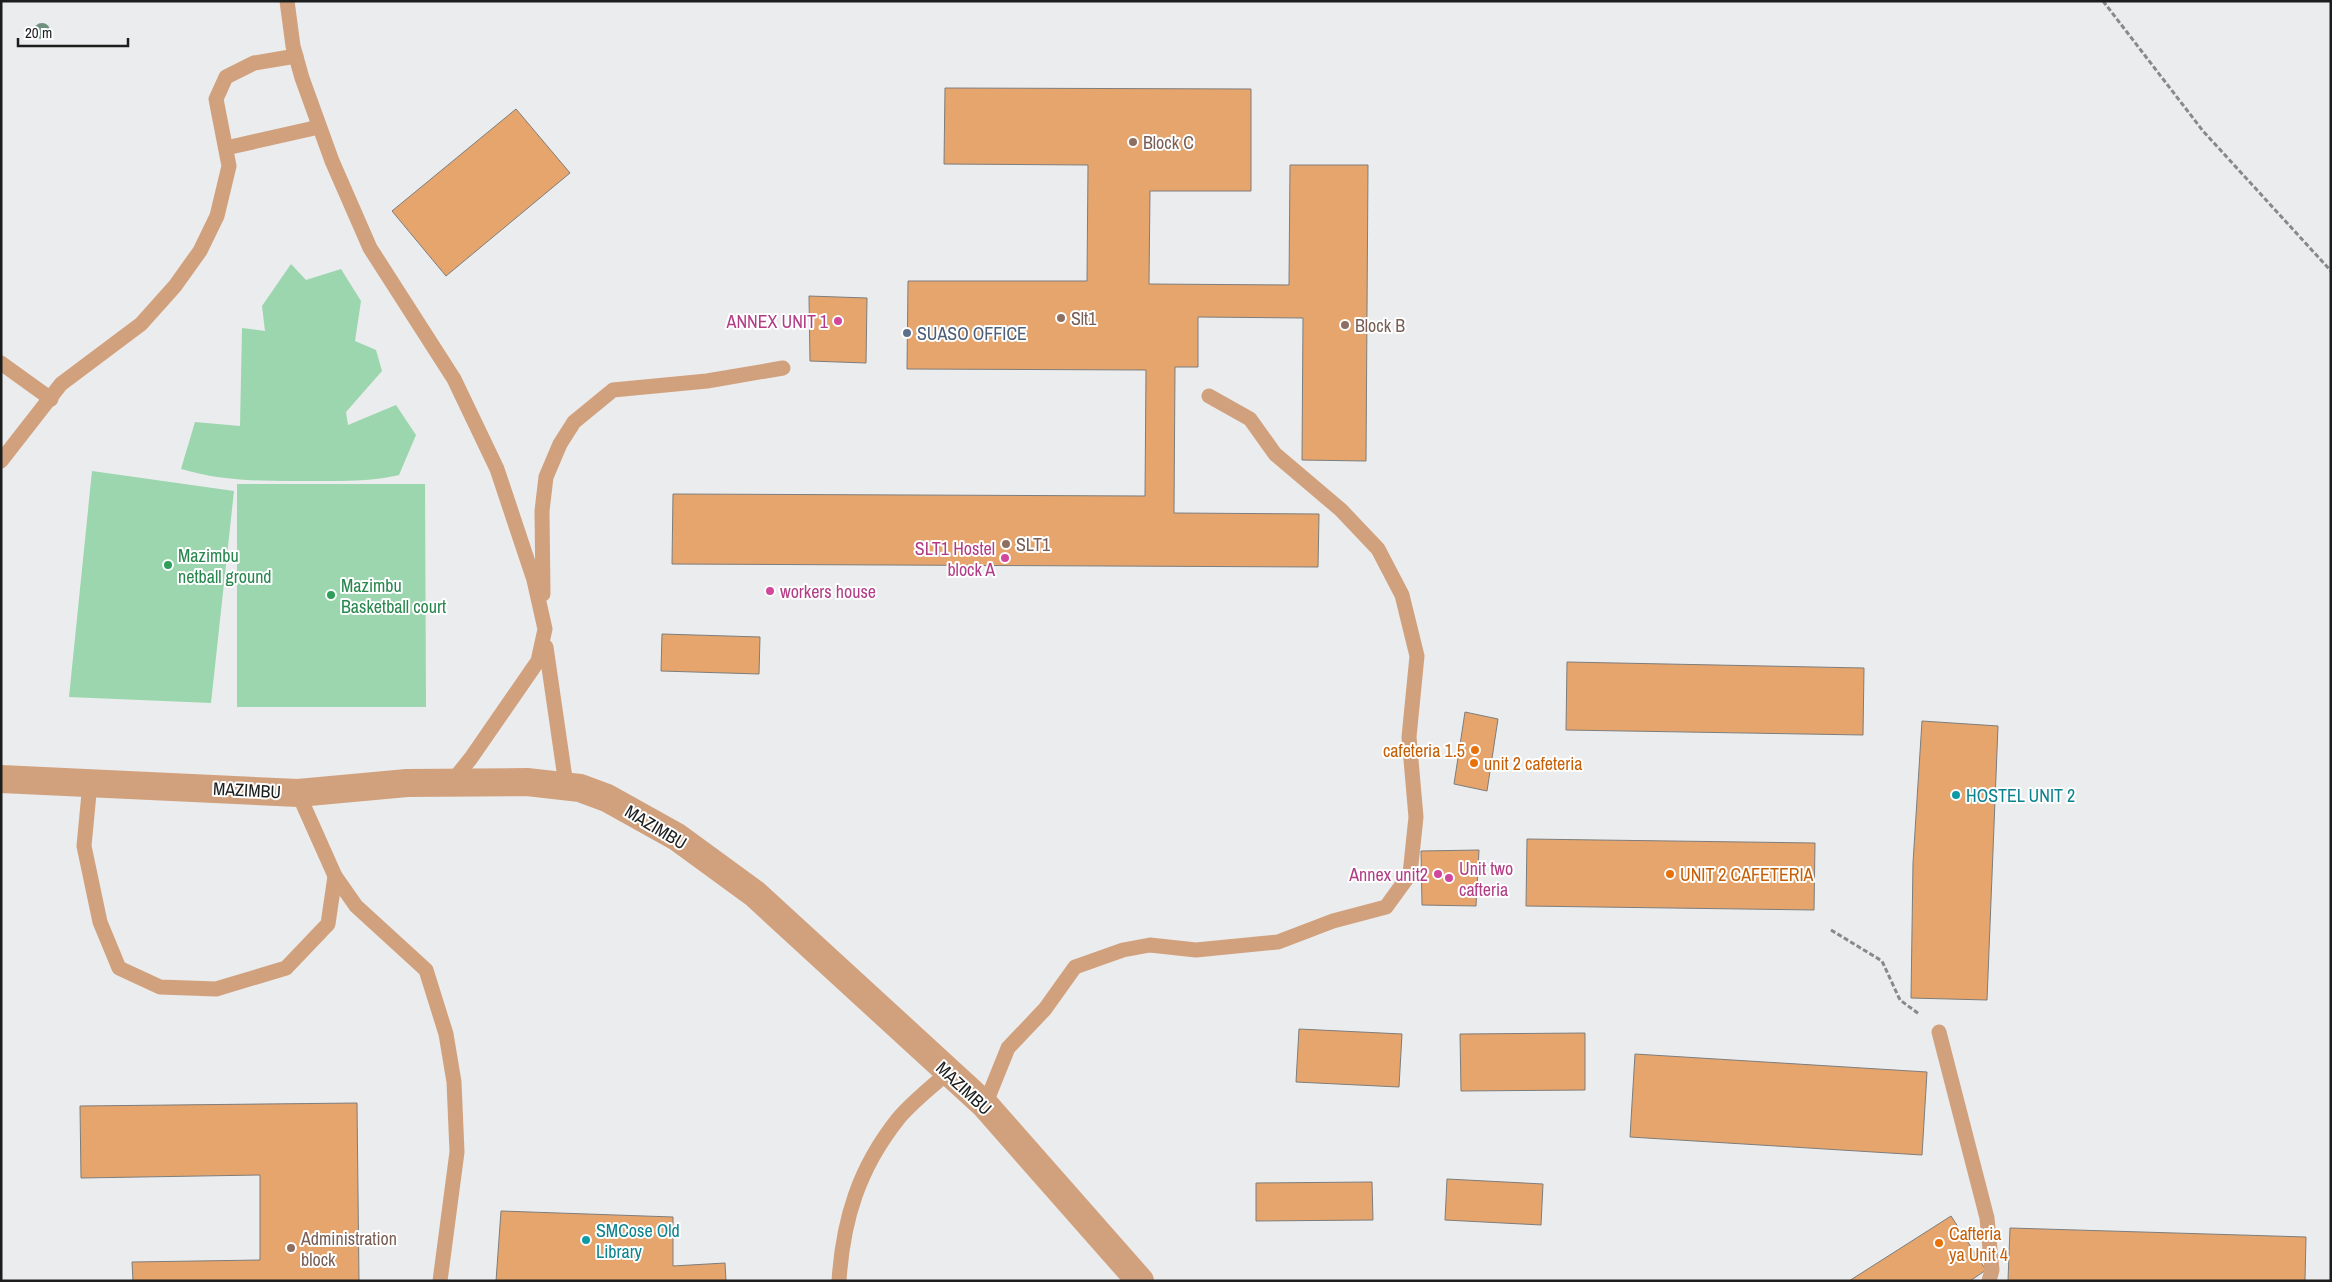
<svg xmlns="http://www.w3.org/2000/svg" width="2332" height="1282" viewBox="0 0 2332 1282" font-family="'Archivo Narrow',sans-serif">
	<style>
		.green { fill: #9bd6ae }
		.building { fill: #e5a56c; stroke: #7e7d7c }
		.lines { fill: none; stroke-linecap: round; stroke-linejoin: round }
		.path { stroke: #88898a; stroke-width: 3; stroke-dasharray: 5 2.5; stroke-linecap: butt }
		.lane { stroke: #d1a17e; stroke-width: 15 }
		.street { stroke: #d1a17e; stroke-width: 28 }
		.tree { fill: #6f9180 }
		.education-dot { fill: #8d6e63; stroke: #fff; stroke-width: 2 }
		.hotel-dot { fill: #d1479c; stroke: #fff; stroke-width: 2 }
		.service-dot { fill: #5c6f8a; stroke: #fff; stroke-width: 2 }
		.leisure-dot { fill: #2e9e5b; stroke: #fff; stroke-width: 2 }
		.food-dot { fill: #e8710a; stroke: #fff; stroke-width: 2 }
		.culture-dot { fill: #0f9aa8; stroke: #fff; stroke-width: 2 }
		.labels { text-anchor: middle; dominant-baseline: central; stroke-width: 4; stroke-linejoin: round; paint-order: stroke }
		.education-label { font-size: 18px; fill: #785e54; stroke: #fff; text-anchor: start }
		.hotel-label { font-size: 18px; fill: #b23c85; stroke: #fff; text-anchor: end }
		.service-label { font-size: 18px; fill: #4e5e75; stroke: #fff; text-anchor: start }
		.leisure-label { font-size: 18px; fill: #27864d; stroke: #fff; text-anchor: start }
		.food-label { font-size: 18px; fill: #c56008; stroke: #fff; text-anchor: start }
		.street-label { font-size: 18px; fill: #1c1d1d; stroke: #fff }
		.culture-label { font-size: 18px; fill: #0d838f; stroke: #fff; text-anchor: start }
	</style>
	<rect width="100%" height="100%" fill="#ebeced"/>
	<g class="green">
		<path d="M 291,264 L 306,280 L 341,269 L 361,301 L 355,341 L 376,350 L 382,371 L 346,412 L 348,425 L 396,405 L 416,435 L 399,475 C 370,482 341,481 311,481 C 266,481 225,482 181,469 L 195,422 L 240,426 L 242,328 L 265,331 L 262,306 Z"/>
		<polygon points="92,471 234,491 211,703 69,697"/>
		<polygon points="237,484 425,484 426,707 237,707"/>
	</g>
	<g class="building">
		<polygon points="945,88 1251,89 1251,191 1150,191 1149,284 1289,285 1290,165 1368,165 1366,461 1302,460 1303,318 1198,317 1198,367 1175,367 1174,513 1319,514 1318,567 672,564 673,494 1145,496 1146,370 907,369 908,281 1087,281 1088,165 944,164"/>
		<polygon points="516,109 570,173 446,276 392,211"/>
		<polygon points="809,296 867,298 866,363 810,361"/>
		<polygon points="662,634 760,637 759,674 661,671"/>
		<polygon points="1567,662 1864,668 1863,735 1566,730"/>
		<polygon points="1465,712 1498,719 1487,791 1454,784"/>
		<polygon points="1922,721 1998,726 1987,1000 1911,998 1913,863"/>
		<polygon points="1527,839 1815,843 1814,910 1526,906"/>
		<polygon points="1479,850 1476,906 1422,905 1421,851"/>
		<polygon points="1299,1029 1402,1034 1399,1087 1296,1082"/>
		<polygon points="1585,1033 1585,1090 1461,1091 1460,1034"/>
		<polygon points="1635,1054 1927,1072 1922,1155 1630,1137"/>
		<polygon points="357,1103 359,1281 133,1281 132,1262 260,1260 260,1175 81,1178 80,1106"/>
		<polygon points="1447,1179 1543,1184 1541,1225 1445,1220"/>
		<polygon points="1372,1182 1373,1220 1256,1221 1256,1183"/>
		<polygon points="501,1211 673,1217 673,1266 725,1263 726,1281 496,1281"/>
		<polygon points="1951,1216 1986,1270 1970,1281 1849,1281"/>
		<polygon points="2010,1228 2306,1237 2305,1281 2008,1281"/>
	</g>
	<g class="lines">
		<g class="path">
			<polyline points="2103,1 2203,131 2331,271"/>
			<polyline points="1831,930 1882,961 1900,1000 1919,1014"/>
		</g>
		<g class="lane">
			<polyline points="287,1 293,46 302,78 332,161 370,248 454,379 497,469 534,580 545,629 538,661 471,758 451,783"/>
			<polyline points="226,148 319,127"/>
			<polyline points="1,363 51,399"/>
			<polyline points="1,461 61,384 141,324 175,286 200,251 217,216 229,166 216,99 226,77 254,63 296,56"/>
			<polyline points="543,594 542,511 546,477 560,444 574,422 613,390 707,381 783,368"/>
			<polyline points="546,647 566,785"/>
			<polyline points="90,783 84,846 100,922 119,968 160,987 216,989 286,968 328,924 335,876"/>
			<polyline points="298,793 335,876 356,906 426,970 446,1034 454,1082 457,1152 440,1281"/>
			<polyline points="1939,1032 1987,1218 1992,1270 1989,1281"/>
			<polyline points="985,1105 1008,1048 1045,1009 1075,967 1123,950 1150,945 1196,950 1278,942 1333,921 1386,907 1410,874 1416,817 1409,737 1417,656 1402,595 1378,549 1341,510 1275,454 1250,419 1209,396"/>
			<path d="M 839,1281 C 843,1219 859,1168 898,1119 C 912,1102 932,1087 948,1072"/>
		</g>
		<polyline class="street" points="1,779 298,793 407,783 527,782 580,788 607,798 677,837 755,894 985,1105 1140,1281"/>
	</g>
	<circle class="tree" cx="42" cy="31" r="8"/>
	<g class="education-dot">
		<circle cx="1133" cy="142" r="5"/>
		<circle cx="1061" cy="318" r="5"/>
		<circle cx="1345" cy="325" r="5"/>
		<circle cx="1006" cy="544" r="5"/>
		<circle cx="291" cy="1248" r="5"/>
	</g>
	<g class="hotel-dot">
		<circle cx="838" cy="321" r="5"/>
		<circle cx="1005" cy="558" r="5"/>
		<circle cx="770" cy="591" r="5"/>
		<circle cx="1438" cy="874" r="5"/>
		<circle cx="1449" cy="878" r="5"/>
	</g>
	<circle class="service-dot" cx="907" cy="333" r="5"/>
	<g class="leisure-dot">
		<circle cx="168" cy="565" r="5"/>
		<circle cx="331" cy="595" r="5"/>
	</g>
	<g class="food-dot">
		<circle cx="1475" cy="750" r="5"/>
		<circle cx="1474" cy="763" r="5"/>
		<circle cx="1670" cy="874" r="5"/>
		<circle cx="1939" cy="1243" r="5"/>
	</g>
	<g class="culture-dot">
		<circle cx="1956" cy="795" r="5"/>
		<circle cx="586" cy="1240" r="5"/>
	</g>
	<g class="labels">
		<g class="education-label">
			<text x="1143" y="142">Block C</text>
			<text x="1071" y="318">Slt1</text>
			<text x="1355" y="325">Block B</text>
			<text x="1016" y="544">SLT1</text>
			<text x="301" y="1238">Administration<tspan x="301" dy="21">block</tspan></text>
		</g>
		<g class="hotel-label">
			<text x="828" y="321">ANNEX UNIT 1</text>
			<text x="995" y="548">SLT1 Hostel<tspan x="995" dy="21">block A</tspan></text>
			<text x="780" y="591" text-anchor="start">workers house</text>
			<text x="1459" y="868" text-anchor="start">Unit two<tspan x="1459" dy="21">cafteria</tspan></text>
			<text x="1428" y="874">Annex unit2</text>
		</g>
		<g class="service-label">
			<text x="917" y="333">SUASO OFFICE</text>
		</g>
		<g class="leisure-label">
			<text x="178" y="555">Mazimbu<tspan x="178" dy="21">netball ground</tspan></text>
			<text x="341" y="585">Mazimbu<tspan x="341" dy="21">Basketball court</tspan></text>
		</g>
		<g class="food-label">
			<text x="1465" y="750" text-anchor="end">cafeteria 1.5</text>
			<text x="1484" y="763">unit 2 cafeteria</text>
			<text x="1680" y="874">UNIT 2 CAFETERIA</text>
			<text x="1949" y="1233">Cafteria<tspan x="1949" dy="21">ya Unit 4</tspan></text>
		</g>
		<g class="street-label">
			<text transform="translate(247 790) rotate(3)">MAZIMBU</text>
			<text transform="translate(656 827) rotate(31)">MAZIMBU</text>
			<text transform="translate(964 1088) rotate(43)">MAZIMBU</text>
		</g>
		<g class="culture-label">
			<text x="1966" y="795">HOSTEL UNIT 2</text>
			<text x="596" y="1230">SMCose Old<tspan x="596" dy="21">Library</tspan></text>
		</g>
	</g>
	<rect width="2332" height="1282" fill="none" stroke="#1c1d1d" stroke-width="5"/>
	<path d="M18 38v8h110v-8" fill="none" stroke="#1c1d1d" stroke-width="2.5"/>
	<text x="25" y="38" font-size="15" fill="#1c1d1d" stroke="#ffffff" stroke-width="4" paint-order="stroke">20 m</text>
</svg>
